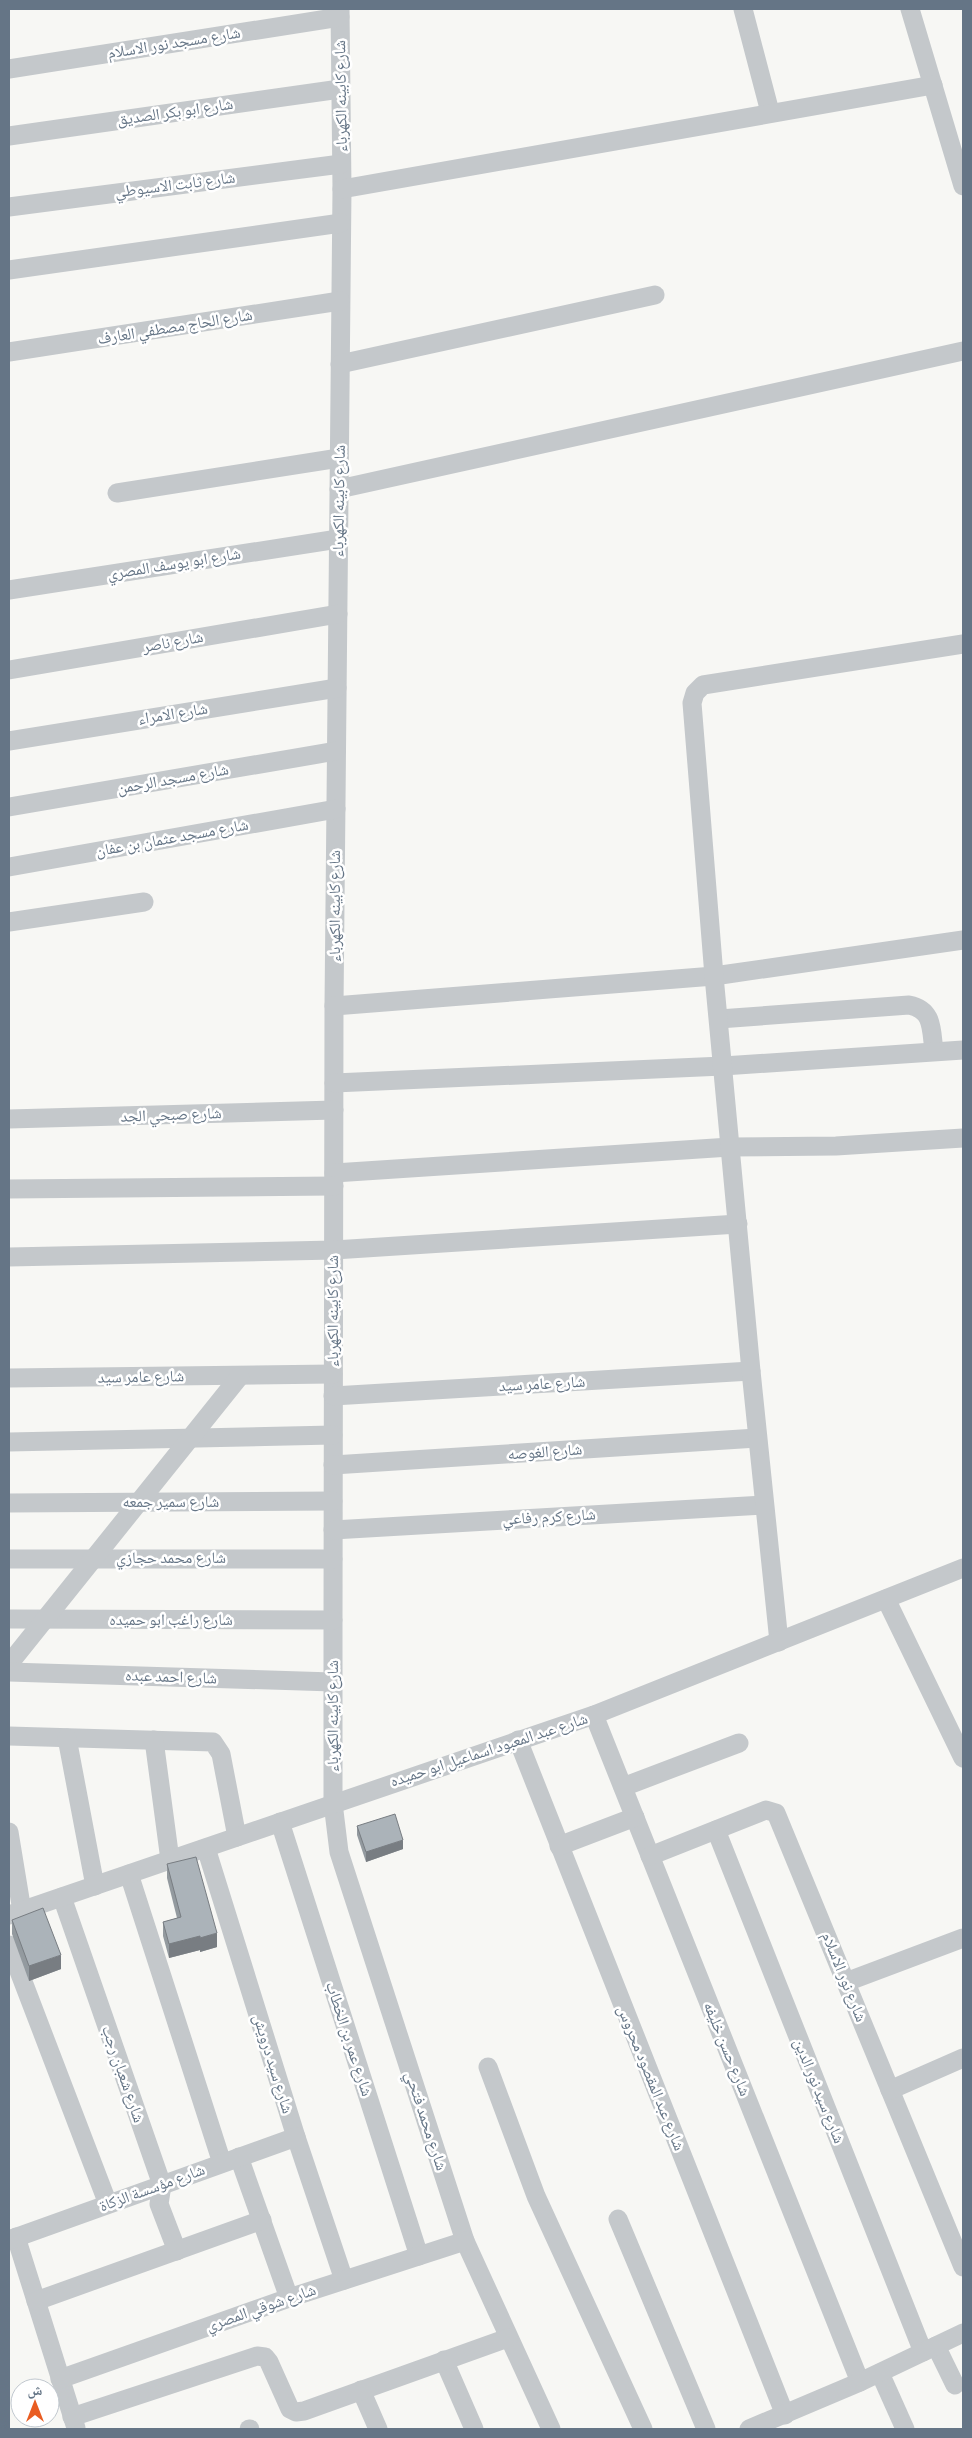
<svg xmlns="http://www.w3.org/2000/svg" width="972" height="2438" viewBox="0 0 972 2438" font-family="'Source Sans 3','Noto Naskh Arabic',sans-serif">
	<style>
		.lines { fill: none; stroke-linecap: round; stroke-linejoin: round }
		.minor { stroke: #c4c8cb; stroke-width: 19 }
		.wall { fill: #939a9f }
		.shaded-wall { fill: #787d82 }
		.building { fill: #abb3b9; stroke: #787d82 }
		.labels { text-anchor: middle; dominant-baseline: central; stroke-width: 5; stroke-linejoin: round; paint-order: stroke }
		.street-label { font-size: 16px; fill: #657586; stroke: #fff }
	</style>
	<rect width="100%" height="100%" fill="#f7f7f4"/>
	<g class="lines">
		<g class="minor">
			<polyline points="340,9 342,189 334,1006 333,1620 333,1803 339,1852 465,2241 551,2429"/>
			<polyline points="743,9 770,112"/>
			<polyline points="910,9 963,186"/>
			<polyline points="9,69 340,17"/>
			<polyline points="9,136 340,89"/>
			<polyline points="342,189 933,85"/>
			<polyline points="9,207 341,164"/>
			<polyline points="9,270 341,223"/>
			<polyline points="9,352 340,301"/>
			<polyline points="340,364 655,295"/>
			<polyline points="339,489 963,351"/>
			<polyline points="117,493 339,458"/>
			<polyline points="9,590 338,539"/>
			<polyline points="9,670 338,614"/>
			<polyline points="9,741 337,688"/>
			<polyline points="9,807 336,751"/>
			<polyline points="9,867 336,809"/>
			<polyline points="9,922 144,902"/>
			<polyline points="334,1006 714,976 963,940"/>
			<path d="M 719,1019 L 909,1005 C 934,1010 931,1030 934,1051"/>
			<polyline points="334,1083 723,1066 963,1050"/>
			<polyline points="9,1119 334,1110"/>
			<polyline points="334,1173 730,1147 836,1146 963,1138"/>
			<polyline points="9,1189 334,1186"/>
			<polyline points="9,1257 334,1250 738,1224"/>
			<polyline points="9,1378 333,1374"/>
			<polyline points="333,1396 751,1371"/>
			<polyline points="9,1442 333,1435"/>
			<polyline points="333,1465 757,1438"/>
			<polyline points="9,1503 333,1501"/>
			<polyline points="333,1530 764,1505"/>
			<polyline points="9,1559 333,1559"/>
			<polyline points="886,1599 963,1758"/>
			<polyline points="9,1619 333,1620"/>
			<polyline points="779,1642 751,1371 714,976 692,703 695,693 703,685 963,644"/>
			<polyline points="9,1664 240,1376"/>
			<polyline points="9,1672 333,1682"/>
			<polyline points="594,1715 860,2382"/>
			<polyline points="9,1736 213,1742 221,1754 237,1837"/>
			<polyline points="67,1738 95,1886"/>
			<polyline points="154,1740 170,1860"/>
			<polyline points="518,1740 785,2415"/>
			<polyline points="623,1787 739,1743"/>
			<polyline points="280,1822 419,2256"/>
			<polyline points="716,1830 923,2352"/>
			<polyline points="9,1832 22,1911"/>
			<polyline points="559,1846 635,1817"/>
			<polyline points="206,1848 296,2137 344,2280"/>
			<polyline points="650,1856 766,1810 776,1813 963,2267"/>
			<polyline points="129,1874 222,2163"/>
			<polyline points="62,1897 162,2185 159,2204 177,2251"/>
			<polyline points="9,1915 594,1715 963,1568"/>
			<polyline points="9,1945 108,2204"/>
			<polyline points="846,1982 963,1938"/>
			<polyline points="488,2067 536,2196 643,2429"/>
			<polyline points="890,2090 963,2058"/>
			<polyline points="239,2157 289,2298"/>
			<polyline points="618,2219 706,2429"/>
			<polyline points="16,2237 76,2428"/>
			<polyline points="9,2240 296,2137"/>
			<polyline points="36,2301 262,2220"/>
			<polyline points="936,2346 955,2385"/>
			<polyline points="444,2360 474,2429"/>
			<polyline points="880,2373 905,2429"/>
			<polyline points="60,2379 289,2298 465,2241"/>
			<polyline points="361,2390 378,2429"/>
			<polyline points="72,2417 257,2356 265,2357 269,2362 290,2409 296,2412 304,2411 508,2338"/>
			<polyline points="249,2429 250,2429"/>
			<polyline points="749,2429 860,2382 963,2333"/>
		</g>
	</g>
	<g class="wall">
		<polygon points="357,1826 403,1849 366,1862 357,1835"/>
		<polygon points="167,1864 217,1947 200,1952 200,1950 169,1958 163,1936 163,1922 177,1918 167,1878"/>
		<polygon points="12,1920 61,1969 29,1981 12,1934"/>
	</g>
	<g class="shaded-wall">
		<polygon points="403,1840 403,1849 366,1862 366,1852"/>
		<polygon points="217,1933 217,1947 200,1952 200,1938"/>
		<polygon points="200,1936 200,1950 169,1958 169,1944"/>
		<polygon points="61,1955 61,1969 29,1981 29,1966"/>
	</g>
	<g class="building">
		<polygon points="395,1814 403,1840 366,1852 357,1826"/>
		<polygon points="196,1857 217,1933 200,1938 200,1936 169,1944 163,1922 181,1917 167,1864"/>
		<polygon points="43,1908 61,1955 29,1966 12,1920"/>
	</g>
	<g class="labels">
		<g class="street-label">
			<text transform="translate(174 43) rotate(-9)">شارع مسجد نور الاسلام</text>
			<text transform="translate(341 96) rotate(-91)">شارع كابينه الكهرباء</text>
			<text transform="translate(175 112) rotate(-8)">شارع ابو بكر الصديق</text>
			<text transform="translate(175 185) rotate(-7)">شارع ثابت الاسيوطي</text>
			<text transform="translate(175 327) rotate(-9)">شارع الحاج مصطفي العارف</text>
			<text transform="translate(339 501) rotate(-89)">شارع كابينه الكهرباء</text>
			<text transform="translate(174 564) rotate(-9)">شارع ابو يوسف المصري</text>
			<text transform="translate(173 642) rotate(-10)">شارع ناصر</text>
			<text transform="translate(173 714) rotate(-9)">شارع الامراء</text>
			<text transform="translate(173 779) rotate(-10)">شارع مسجد الرحمن</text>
			<text transform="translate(172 838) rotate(-10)">شارع مسجد عثمان بن عفان</text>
			<text transform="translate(335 906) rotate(-90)">شارع كابينه الكهرباء</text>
			<text transform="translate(171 1115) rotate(-2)">شارع صبحي الجد</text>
			<text transform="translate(333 1311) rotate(-90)">شارع كابينه الكهرباء</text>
			<text transform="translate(141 1377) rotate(-1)">شارع عامر سيد</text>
			<text transform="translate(542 1384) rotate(-3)">شارع عامر سيد</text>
			<text transform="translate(545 1452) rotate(-4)">شارع الغوصه</text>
			<text x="171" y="1502">شارع سمير جمعه</text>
			<text transform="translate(549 1517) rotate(-3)">شارع كرم رفاعي</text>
			<text x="171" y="1558">شارع محمد حجازي</text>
			<text x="171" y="1620">شارع راغب ابو حميده</text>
			<text transform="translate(171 1677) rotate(2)">شارع احمد عبده</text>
			<text transform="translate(333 1716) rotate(-90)">شارع كابينه الكهرباء</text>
			<text transform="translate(489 1750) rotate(-18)">شارع عبد المعبود اسماعيل ابو حميده</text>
			<text transform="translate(844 1977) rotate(68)">شارع نور الاسلام</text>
			<text transform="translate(349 2039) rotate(72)">شارع عمر بن الخطاب</text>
			<text transform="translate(727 2049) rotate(68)">شارع حسن خليفه</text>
			<text transform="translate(273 2064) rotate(73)">شارع سيد درويش</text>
			<text transform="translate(123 2074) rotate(71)">شارع شعبان رجب</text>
			<text transform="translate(651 2078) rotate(68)">شارع عبد المقصود محروس</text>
			<text transform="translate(819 2091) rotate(68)">شارع سيد نور الدين</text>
			<text transform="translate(426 2121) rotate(72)">شارع محمد فتحي</text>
			<text transform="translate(152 2188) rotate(-20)">شارع مؤسسة الزكاة</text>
			<text transform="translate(261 2308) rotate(-19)">شارع شوقي المصري</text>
		</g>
	</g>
	<rect width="972" height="2438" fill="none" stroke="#657586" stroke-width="20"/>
	<g transform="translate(35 2403)"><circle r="24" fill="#ffffff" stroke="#c1c8cf"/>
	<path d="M0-4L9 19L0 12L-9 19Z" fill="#e95d22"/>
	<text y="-8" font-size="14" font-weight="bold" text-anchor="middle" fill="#657586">ش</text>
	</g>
</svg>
